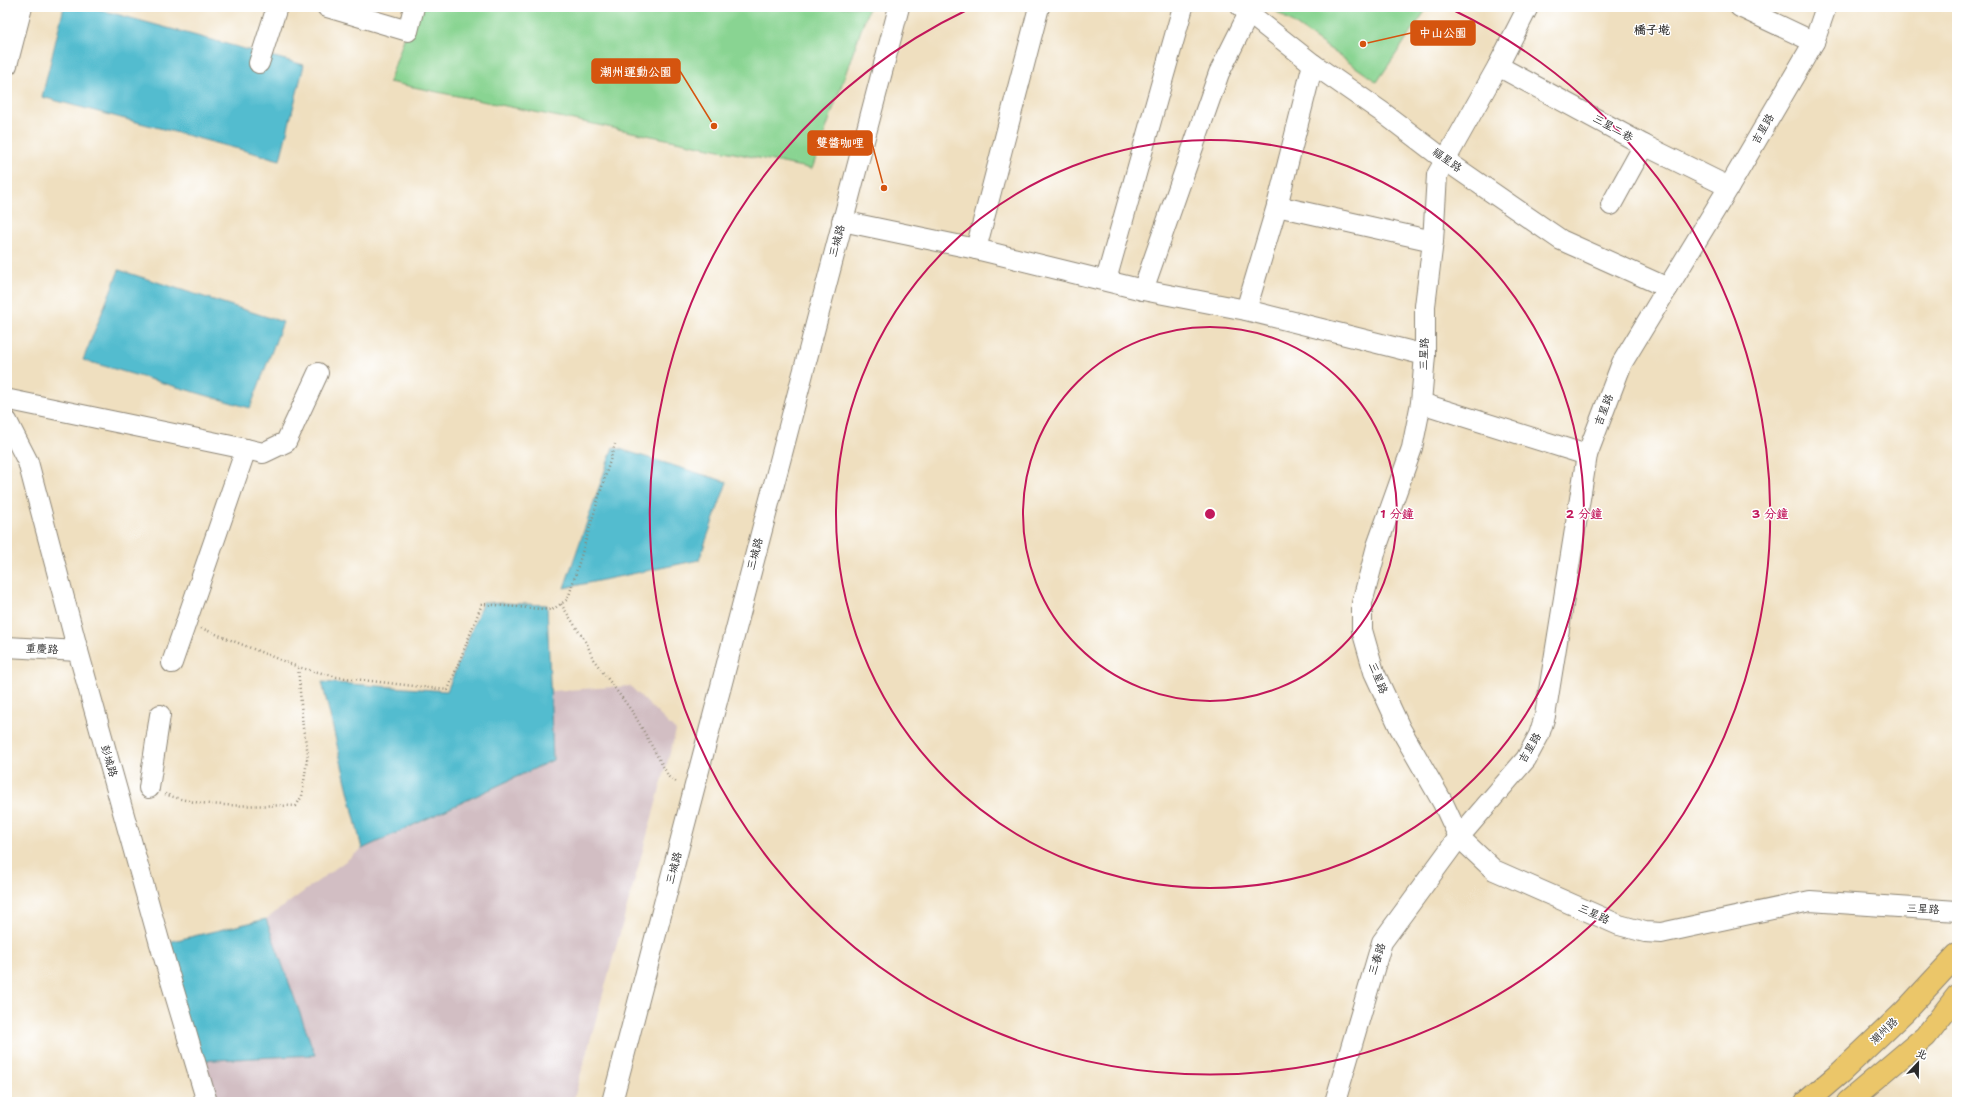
<svg xmlns="http://www.w3.org/2000/svg" width="1964" height="1109" viewBox="0 0 1964 1109" font-family="'Shantell Sans','LXGW WenKai TC',sans-serif">
	<style>
		.industrial { fill: #d2bec3 }
		.green { fill: #89d492; stroke: #5a805e }
		.water { fill: #52bccf; stroke: #3e747d }
		.lines { fill: none; stroke-linecap: round; stroke-linejoin: round }
		.minor-casing { stroke: #8d8575; stroke-width: 22 }
		.major-casing { stroke: #8d8575; stroke-width: 24 }
		.path { stroke: #8d8575; stroke-width: 2.5; stroke-dasharray: 1 3; stroke-linecap: butt }
		.minor { stroke: #fff; stroke-width: 20 }
		.major { stroke: #ebc669; stroke-width: 22 }
		.ring { fill: none; stroke: #c2185b; stroke-width: 2 }
		.labels { text-anchor: middle; dominant-baseline: central; stroke-width: 3; stroke-linejoin: round; paint-order: stroke }
		.street-label { font-size: 11px; fill: #2b2b2b; stroke: #fff }
		.neighbourhood-label { font-size: 12px; font-weight: bold; fill: #2b2b2b; stroke: #fff }
		.centre { fill: #c2185b; stroke: #fff; stroke-width: 2 }
		.ring-label { font-size: 12px; text-anchor: middle; font-weight: bold; fill: #c2185b; stroke: #fff; stroke-width: 3; stroke-linejoin: round; paint-order: stroke }
		.leader { fill: none; stroke: #d5540f; stroke-width: 1.5 }
		.callout-dot { fill: #d5540f; stroke: #fff; stroke-width: 1.5 }
		.callout { fill: #d5540f; stroke: #d5540f; stroke-width: 1.5 }
		.callout-label { font-size: 12px; text-anchor: middle; font-weight: bold; fill: #fff }
	</style>
	<rect width="100%" height="100%" fill="#fff"/>
	<filter id="ink" filterUnits="userSpaceOnUse"><feTurbulence type="fractalNoise" baseFrequency=".025" numOctaves="2"/><feDisplacementMap in="SourceGraphic" scale="8" xChannelSelector="R" yChannelSelector="G"/><feConvolveMatrix kernelMatrix="1 2 1 2 8 2 1 2 1" color-interpolation-filters="sRGB"/></filter>
	<filter id="wash" filterUnits="userSpaceOnUse"><feTurbulence type="fractalNoise" baseFrequency=".012" numOctaves="4" result="noise"/><feDisplacementMap in="SourceGraphic" scale="16" xChannelSelector="R" yChannelSelector="G"/><feGaussianBlur stdDeviation="0.9" result="paint"/><feColorMatrix in="noise" values="0 0 0 0 0 0 0 0 0 0 0 0 0 0 0 0 0 1.4 0 .05"/><feComposite in="paint" operator="in"/></filter>
	<g filter="url(#wash)">
		<rect width="100%" height="100%" fill="#efdfbf"/>
		<polygon class="industrial" points="630,686 676,731 573,1102 212,1102 195,1061 314,1055 266,919 362,849 553,760 550,691"/>
		<g class="green">
			<polygon points="415,7 869,7 812,169 389,82"/>
			<polygon points="1270,7 1428,7 1377,82"/>
		</g>
		<g class="water">
			<polygon points="64,7 90,7 304,65 280,160 42,97"/>
			<polygon points="119,270 283,322 250,408 83,360"/>
			<polygon points="613,447 727,482 699,560 564,588"/>
			<polygon points="483,602 547,605 553,760 362,849 322,682 447,691"/>
			<polygon points="266,919 315,1055 195,1061 160,944"/>
		</g>
	</g>
	<g filter="url(#ink)">
		<g class="lines">
			<defs>
				<g id="minor">
					<polyline points="327,7 408,31 414,7"/>
					<polyline points="1241,7 1313,64 1382,112 1445,160 1561,240 1668,288"/>
					<polyline points="1528,7 1498,66 1437,175 1433,241 1425,306 1425,355 1421,403 1412,448 1377,546 1366,588 1362,603 1362,630 1374,672 1400,728 1443,803 1459,837 1494,870 1619,925 1645,932 1661,933 1810,901 1957,911"/>
					<polyline points="1740,7 1814,42"/>
					<polyline points="259,63 277,7"/>
					<polyline points="7,65 22,7"/>
					<polyline points="1498,66 1644,145 1729,187"/>
					<polyline points="1611,205 1644,145"/>
					<polyline points="1277,206 1433,241"/>
					<polyline points="842,221 976,249 1143,290 1246,310 1425,355"/>
					<polyline points="976,249 1039,7"/>
					<polyline points="1106,280 1183,7"/>
					<polyline points="1143,290 1219,73 1249,13"/>
					<polyline points="1246,310 1277,206 1313,64"/>
					<polyline points="7,402 10,400 246,449 172,663"/>
					<polyline points="1421,403 1587,455"/>
					<polyline points="7,421 28,462 78,651 160,944 207,1102"/>
					<polyline points="246,449 263,453 286,442 318,373"/>
					<polyline points="7,647 78,651"/>
					<polyline points="149,788 160,715"/>
					<polyline points="612,1102 899,7"/>
					<polyline points="1335,1102 1382,942 1459,837 1526,759 1539,735 1545,716 1587,455 1622,363 1729,187 1814,42 1826,7"/>
				</g>
				<g id="major">
					<polyline points="1806,1102 1840,1073 1905,1011 1957,955"/>
					<polyline points="1848,1102 1926,1036 1957,996"/>
				</g>
			</defs>
			<use href="#minor" class="minor-casing"/>
			<use href="#major" class="major-casing"/>
			<g class="path">
				<polyline points="561,604 587,644 593,659 634,714 669,777 678,783"/>
				<polyline points="201,628 298,667 337,677 448,690 482,604 552,610 568,599 615,444"/>
				<path d="M 165,794 C 207,810 252,804 296,806 L 302,796 L 308,753 L 303,728 L 298,667"/>
			</g>
			<use href="#minor" class="minor"/>
			<use href="#major" class="major"/>
		</g>
	</g>
	<g class="ring">
		<circle cx="1210" cy="514" r="187"/>
		<circle cx="1210" cy="514" r="374"/>
		<path d="M1451 9A560 560 0 1 1 969 9"/>
	</g>
	<g class="labels">
		<g class="street-label">
			<text transform="translate(1613 128) rotate(29)">三星二巷</text>
			<text transform="translate(1763 129) rotate(-60)">吉星路</text>
			<text transform="translate(1447 160) rotate(36)">福星路</text>
			<text transform="translate(837 241) rotate(-75)">三城路</text>
			<text transform="translate(1424 354) rotate(-88)">三星路</text>
			<text transform="translate(1604 410) rotate(-69)">吉星路</text>
			<text transform="translate(755 554) rotate(-75)">三城路</text>
			<text transform="translate(42 649) rotate(3)">重慶路</text>
			<text transform="translate(1378 678) rotate(68)">三星路</text>
			<text transform="translate(1530 748) rotate(-59)">吉星路</text>
			<text transform="translate(109 761) rotate(74)">彭城路</text>
			<text transform="translate(674 868) rotate(-75)">三城路</text>
			<text transform="translate(1923 909) rotate(3)">三星路</text>
			<text transform="translate(1594 914) rotate(24)">三星路</text>
			<text transform="translate(1377 959) rotate(-72)">三春路</text>
			<text transform="translate(1884 1031) rotate(-44)">潮州路</text>
		</g>
		<g class="neighbourhood-label">
			<text x="1652" y="30">橋子墘</text>
		</g>
	</g>
	<circle cx="1210" cy="514" r="6" class="centre"/>
	<g class="ring-label">
		<text x="1397" y="518">1 分鐘</text>
		<text x="1584" y="518">2 分鐘</text>
		<text x="1770" y="518">3 分鐘</text>
	</g>
	<path class="leader" d="M1363 44L1411 33M714 126L680 71M884 188L872 143"/>
	<g class="callout-dot">
		<circle cx="1363" cy="44" r="4"/>
		<circle cx="714" cy="126" r="4"/>
		<circle cx="884" cy="188" r="4"/>
	</g>
	<g class="callout">
		<rect x="1411" y="21" width="64" height="24" rx="4"/>
		<rect x="592" y="59" width="88" height="24" rx="4"/>
		<rect x="808" y="131" width="64" height="24" rx="4"/>
	</g>
	<g class="callout-label">
		<text x="1443" y="37">中山公園</text>
		<text x="636" y="76">潮州運動公園</text>
		<text x="840" y="147">雙醬咖哩</text>
	</g>
	<rect width="1964" height="1109" fill="none" stroke="#fff" stroke-width="24"/>
	<g transform="translate(1918 1063) rotate(22)" stroke="#ffffff" stroke-width="3" paint-order="stroke">
	<path d="M0-3L7 15L0 10L-7 15Z" fill="#2b2b2b"/>
	<text y="-6" font-size="11" font-weight="bold" text-anchor="middle" fill="#2b2b2b">北</text>
	</g>
</svg>
